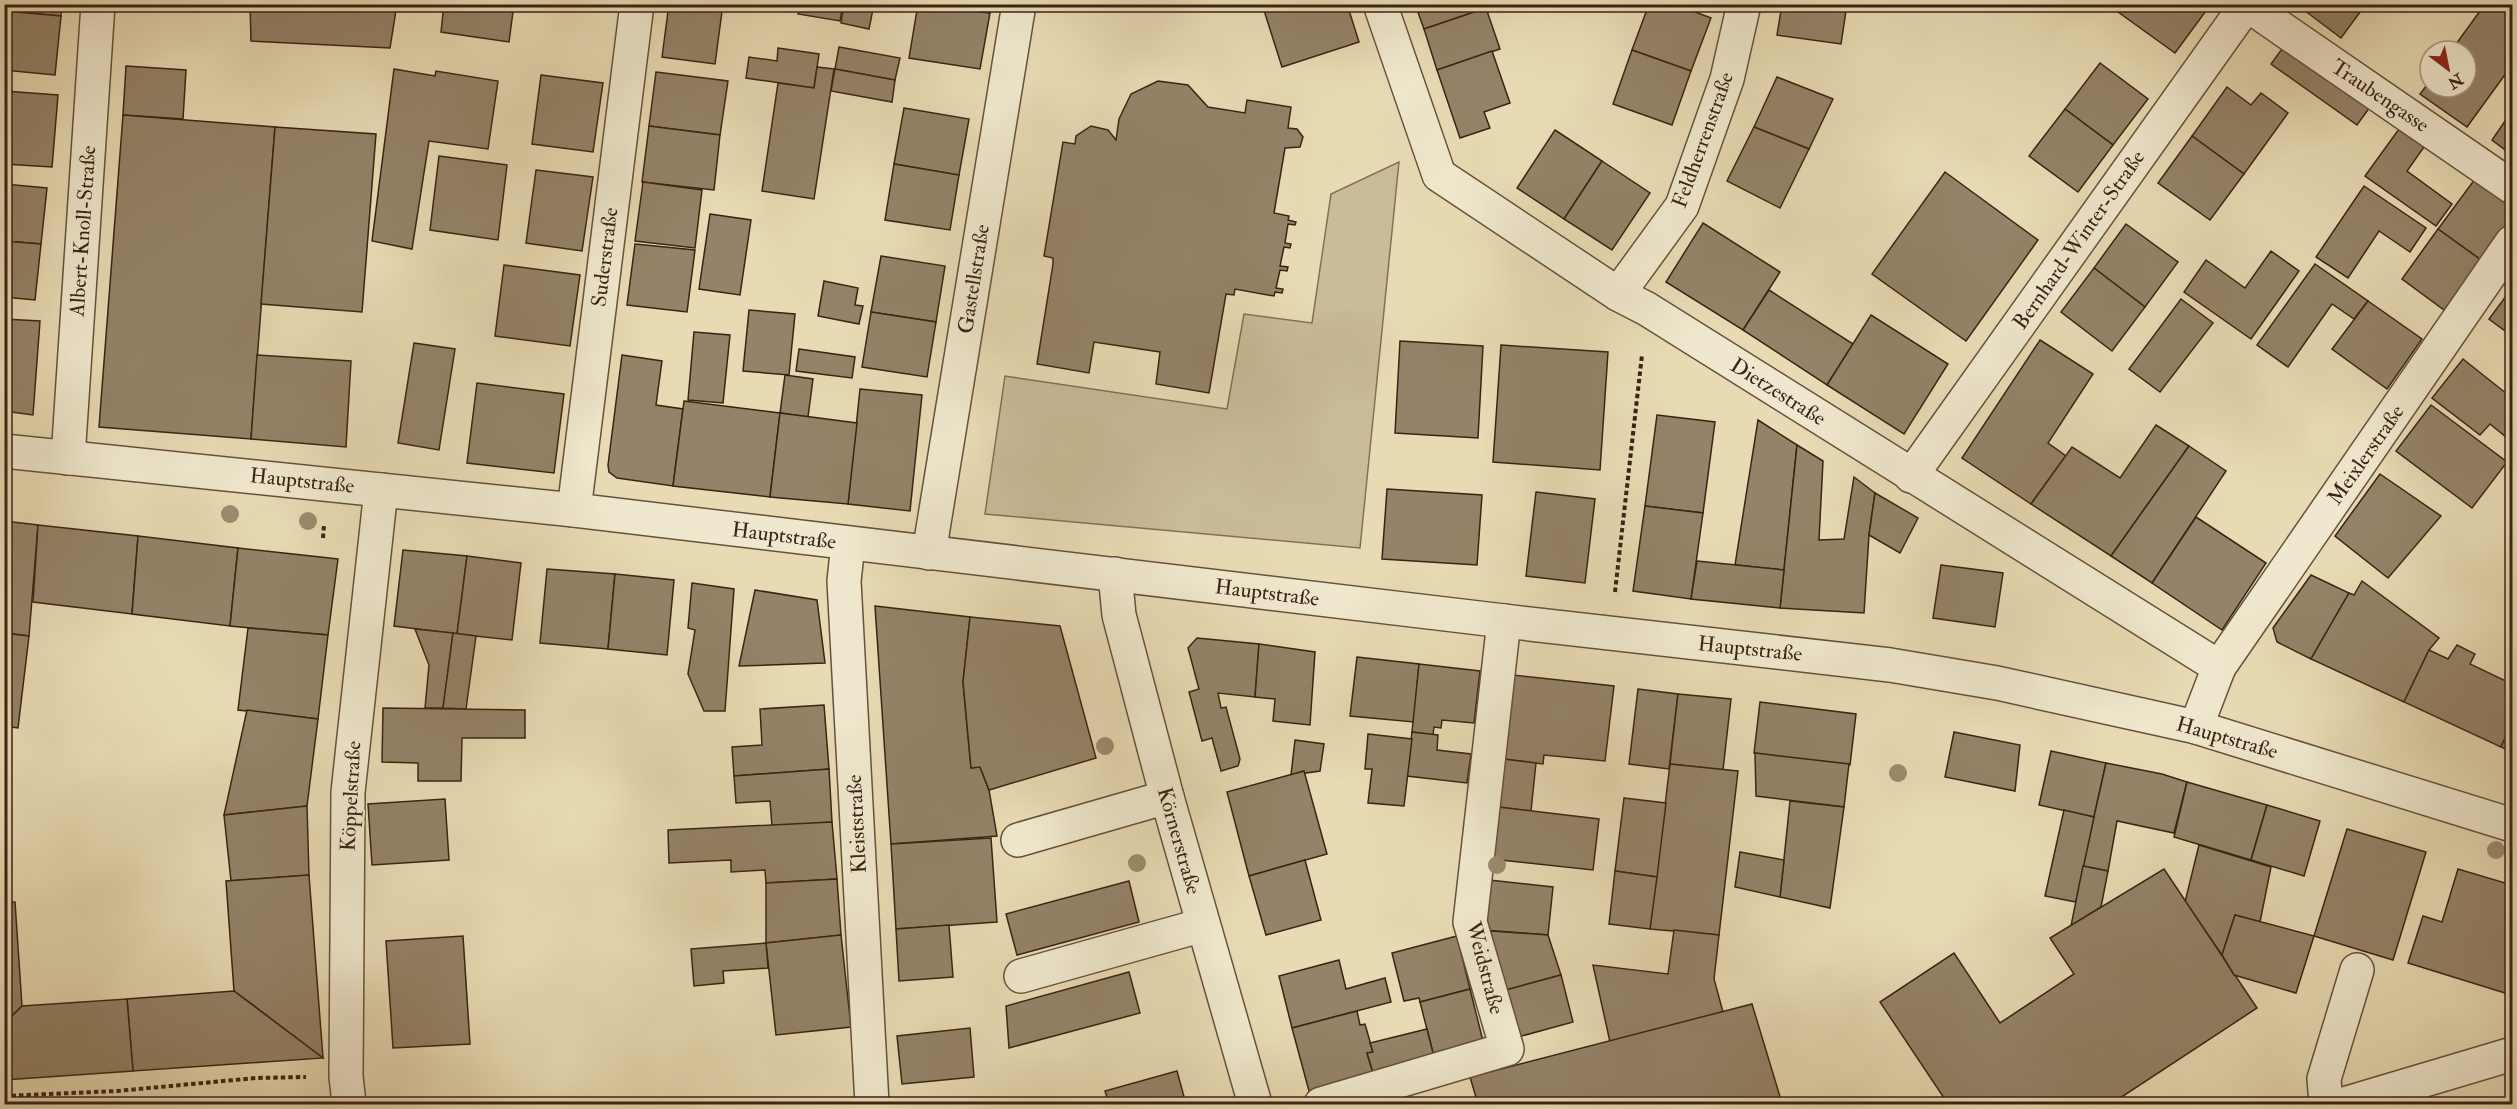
<svg xmlns="http://www.w3.org/2000/svg" width="2517" height="1109" viewBox="0 0 2517 1109" font-family="'IM FELL Double Pica',serif">
	<style>
		.green { fill: #cabc99; stroke: #827057; stroke-width: 1.5 }
		.building { fill: #948368; stroke: #3a2315; stroke-width: 1.5 }
		.lines { fill: none; stroke-linecap: round; stroke-linejoin: round }
		.minor-casing { stroke: #66513d; stroke-width: 36 }
		.path { stroke: #3a2315; stroke-width: 4; stroke-dasharray: 4.5 3; stroke-linecap: butt }
		.minor { stroke: #f0e8ce; stroke-width: 33 }
		.tree { fill: #9c8b6f }
		.labels { text-anchor: middle; dominant-baseline: central; stroke-width: 4.5; stroke-linejoin: round; paint-order: stroke }
		.street-label { font-size: 21px; fill: #3a2315; stroke: #f0e8ce }
	</style>
	<rect width="100%" height="100%" fill="#e8dbb4"/>
	<filter id="stains"><feTurbulence type="fractalNoise" baseFrequency=".00333" numOctaves="4"/><feColorMatrix values="0 0 0 0 .2 0 0 0 0 .09 0 0 0 0 .02 0 0 0 .5 -.17"/></filter>
	<radialGradient id="worn" r=".72"><stop offset=".6" stop-color="#630" stop-opacity="0"/><stop offset="1" stop-color="#630" stop-opacity=".3"/></radialGradient>
	<polygon class="green" points="1399,162 1360,548 985,514 1005,376 1227,409 1244,314 1312,323 1331,194"/>
	<g class="building">
		<polygon points="4,4 62,4 61,16 4,11"/>
		<polygon points="250,4 397,4 390,48 251,41"/>
		<polygon points="444,4 514,4 509,42 441,32"/>
		<polygon points="669,4 723,4 715,64 662,57"/>
		<polygon points="800,4 843,4 840,21 798,14"/>
		<polygon points="844,4 874,4 869,29 841,23"/>
		<polygon points="918,4 990,13 980,69 909,58"/>
		<polygon points="932,4 991,4 990,13"/>
		<polygon points="1262,4 1347,4 1359,42 1282,67"/>
		<polygon points="1415,4 1485,4 1486,8 1424,29"/>
		<polygon points="1649,4 1674,4 1711,18 1691,71 1632,50"/>
		<polygon points="1782,4 1847,4 1841,44 1777,35"/>
		<polygon points="2107,4 2211,4 2175,53"/>
		<polygon points="2296,4 2366,4 2341,38"/>
		<polygon points="2485,4 2501,4 2512,13 2512,65 2467,127 2420,94 2430,81 2430,87 2466,87 2466,51 2451,51"/>
		<polygon points="1486,8 1500,49 1437,70 1424,29"/>
		<polygon points="4,11 61,16 55,75 4,70"/>
		<polygon points="2284,46 2370,107 2357,125 2271,64"/>
		<polygon points="839,47 900,58 895,80 835,69"/>
		<polygon points="778,48 819,54 814,88 746,78 749,57 777,61"/>
		<polygon points="1632,50 1691,71 1672,125 1613,104"/>
		<polygon points="1492,51 1510,103 1484,112 1490,128 1460,138 1437,70"/>
		<polygon points="2100,63 2148,99 2113,145 2065,109"/>
		<polygon points="126,66 186,70 183,119 123,115"/>
		<polygon points="817,67 834,69 814,199 762,191 778,83 814,88"/>
		<polygon points="394,69 435,76 436,71 498,81 488,149 429,141 412,249 372,241"/>
		<polygon points="835,69 895,80 892,102 831,91"/>
		<polygon points="656,72 728,81 720,135 649,126"/>
		<polygon points="541,75 603,83 593,152 532,144"/>
		<polygon points="1777,77 1833,99 1809,149 1754,127"/>
		<polygon points="1158,81 1188,85 1208,107 1245,113 1247,100 1291,107 1288,128 1297,129 1303,137 1300,147 1285,148 1274,213 1289,216 1288,220 1296,222 1295,225 1288,224 1285,243 1291,244 1290,248 1284,247 1280,266 1288,267 1287,271 1280,270 1276,288 1283,289 1282,293 1275,292 1274,296 1235,289 1234,295 1226,294 1209,393 1156,384 1160,352 1094,342 1089,373 1037,364 1053,264 1053,258 1044,256 1063,142 1075,144 1076,136 1091,126 1108,130 1116,140 1119,119 1131,94"/>
		<polygon points="2227,87 2251,105 2261,93 2288,113 2244,174 2192,136"/>
		<polygon points="4,91 58,95 52,167 4,164"/>
		<polygon points="904,108 969,119 959,175 894,164"/>
		<polygon points="2065,109 2113,145 2078,192 2029,156"/>
		<polygon points="2512,111 2512,155 2492,140"/>
		<polygon points="123,115 275,127 251,439 99,427"/>
		<polygon points="649,126 720,135 714,190 642,182"/>
		<polygon points="275,127 376,134 362,312 261,304"/>
		<polygon points="1754,127 1809,149 1780,208 1727,181"/>
		<polygon points="2399,129 2424,147 2407,171 2452,204 2436,226 2365,176"/>
		<polygon points="1555,130 1602,161 1564,219 1517,188"/>
		<polygon points="2192,136 2244,174 2210,220 2158,183"/>
		<polygon points="439,156 507,165 498,240 430,230"/>
		<polygon points="1602,161 1650,193 1612,250 1564,219"/>
		<polygon points="894,164 959,175 950,230 885,220"/>
		<polygon points="536,170 593,177 582,251 526,243"/>
		<polygon points="1945,172 2038,240 1966,341 1872,274"/>
		<polygon points="2475,179 2512,207 2512,216 2481,260 2438,229"/>
		<polygon points="643,182 702,190 695,248 635,241"/>
		<polygon points="4,184 47,188 41,244 4,241"/>
		<polygon points="2364,186 2426,228 2410,252 2379,231 2348,278 2316,257"/>
		<polygon points="710,214 751,220 740,295 699,289"/>
		<polygon points="1703,223 1780,272 1743,330 1666,282"/>
		<polygon points="2126,224 2178,262 2145,307 2094,268"/>
		<polygon points="2438,229 2481,260 2444,310 2402,279"/>
		<polygon points="4,241 41,244 35,300 4,297"/>
		<polygon points="635,244 695,250 687,312 627,305"/>
		<polygon points="2271,251 2299,271 2251,339 2184,292 2206,260 2245,288"/>
		<polygon points="881,256 945,266 936,322 871,312"/>
		<polygon points="2315,264 2368,301 2354,319 2332,304 2288,367 2257,345"/>
		<polygon points="504,265 580,275 570,346 495,336"/>
		<polygon points="2094,268 2145,307 2112,351 2061,312"/>
		<polygon points="824,281 858,288 855,305 863,306 859,324 818,316"/>
		<polygon points="2512,288 2512,336 2489,319"/>
		<polygon points="1769,290 1853,344 1827,385 1743,330"/>
		<polygon points="2181,299 2213,323 2160,392 2129,369"/>
		<polygon points="2368,301 2422,339 2387,389 2332,349"/>
		<polygon points="749,310 795,314 789,375 743,371"/>
		<polygon points="871,312 936,322 927,377 862,367"/>
		<polygon points="1871,315 1948,364 1904,434 1827,385"/>
		<polygon points="4,319 40,321 33,415 4,411"/>
		<polygon points="694,332 730,335 723,403 688,400"/>
		<polygon points="2040,340 2093,374 2048,443 2066,456 2031,504 1962,458"/>
		<polygon points="1400,341 1483,346 1478,438 1395,433"/>
		<polygon points="414,343 455,349 439,450 398,443"/>
		<polygon points="1501,345 1608,352 1600,470 1493,462"/>
		<polygon points="799,349 855,357 852,378 796,371"/>
		<polygon points="257,355 351,361 346,447 251,439"/>
		<polygon points="622,355 662,361 656,405 683,409 673,486 617,478 609,472 608,465"/>
		<polygon points="2463,359 2512,398 2512,442 2490,424 2480,435 2432,398"/>
		<polygon points="785,375 813,379 808,417 780,413"/>
		<polygon points="477,383 564,394 554,473 467,463"/>
		<polygon points="860,389 922,395 910,511 848,504"/>
		<polygon points="684,401 780,413 770,497 673,486"/>
		<polygon points="2431,405 2507,462 2472,508 2396,451"/>
		<polygon points="780,413 857,423 848,504 770,497"/>
		<polygon points="1657,415 1715,422 1703,513 1645,506"/>
		<polygon points="1758,420 1797,445 1784,570 1735,565"/>
		<polygon points="2156,425 2189,446 2111,556 2031,504 2072,447 2120,478"/>
		<polygon points="1797,445 1823,461 1819,540 1844,539 1854,477 1875,493 1869,535 1864,613 1780,608"/>
		<polygon points="2189,446 2226,471 2152,583 2111,556"/>
		<polygon points="2380,474 2441,516 2388,578 2335,536"/>
		<polygon points="1387,489 1482,495 1477,565 1382,559"/>
		<polygon points="1536,492 1595,499 1585,583 1526,576"/>
		<polygon points="1875,493 1918,518 1900,553 1869,535"/>
		<polygon points="1645,506 1703,513 1691,599 1633,591"/>
		<polygon points="2196,517 2266,563 2222,630 2152,583"/>
		<polygon points="4,521 38,525 29,636 4,633"/>
		<polygon points="38,525 138,536 132,614 33,602"/>
		<polygon points="138,536 238,548 230,626 132,614"/>
		<polygon points="238,548 338,559 328,635 230,626"/>
		<polygon points="403,550 467,556 457,634 394,626"/>
		<polygon points="467,556 521,563 512,640 457,634"/>
		<polygon points="1697,561 1784,570 1780,608 1691,599"/>
		<polygon points="1941,565 2003,573 1995,627 1933,618"/>
		<polygon points="547,569 615,574 608,649 540,643"/>
		<polygon points="615,574 674,580 667,655 608,649"/>
		<polygon points="2311,575 2349,593 2311,659 2277,642 2273,628"/>
		<polygon points="2362,581 2439,638 2429,650 2404,702 2311,659 2349,593 2354,595"/>
		<polygon points="692,583 734,589 725,711 704,711 688,674 695,630 688,628"/>
		<polygon points="755,590 817,600 825,663 739,666"/>
		<polygon points="875,606 970,617 963,682 971,768 980,767 989,790 997,836 891,844"/>
		<polygon points="970,617 1060,626 1096,758 989,790 980,767 971,768 963,682"/>
		<polygon points="248,628 328,635 318,719 238,710"/>
		<polygon points="415,629 453,633 443,708 425,708 429,665"/>
		<polygon points="4,633 29,636 18,728 4,726"/>
		<polygon points="453,633 476,636 466,709 443,708"/>
		<polygon points="1197,638 1259,644 1255,697 1218,693 1221,708 1226,707 1240,759 1238,766 1221,771 1212,738 1202,741 1189,692 1199,689 1188,648"/>
		<polygon points="1259,644 1315,652 1310,725 1273,721 1275,699 1255,697"/>
		<polygon points="2457,645 2475,654 2470,664 2512,684 2512,723 2501,747 2404,702 2429,650 2448,659"/>
		<polygon points="1357,657 1419,664 1414,722 1350,716"/>
		<polygon points="1419,664 1480,671 1474,723 1442,720 1441,728 1434,727 1433,735 1412,732"/>
		<polygon points="1513,675 1614,686 1605,761 1544,755 1543,764 1503,759"/>
		<polygon points="1638,689 1678,694 1669,769 1629,764"/>
		<polygon points="1678,694 1731,699 1723,770 1670,764"/>
		<polygon points="1760,702 1856,714 1850,765 1754,753"/>
		<polygon points="824,705 829,769 734,776 732,747 762,745 760,709"/>
		<polygon points="383,708 525,710 525,738 462,738 461,781 418,781 418,763 382,762"/>
		<polygon points="247,710 318,719 307,806 224,815"/>
		<polygon points="2512,723 2512,752 2501,747"/>
		<polygon points="1412,732 1438,735 1437,750 1471,754 1467,783 1407,776"/>
		<polygon points="1954,732 2020,745 2015,791 1945,777"/>
		<polygon points="1368,734 1412,739 1404,806 1368,803 1372,769 1365,769"/>
		<polygon points="1295,740 1324,744 1320,771 1291,775"/>
		<polygon points="2051,751 2106,763 2094,817 2039,805"/>
		<polygon points="1755,753 1849,764 1844,807 1756,796"/>
		<polygon points="1503,759 1536,763 1531,811 1498,807"/>
		<polygon points="2106,763 2162,774 2187,782 2174,833 2117,821 2108,871 2083,866"/>
		<polygon points="1670,764 1738,771 1719,935 1650,929"/>
		<polygon points="829,769 832,822 772,826 770,801 736,803 734,776"/>
		<polygon points="1304,771 1327,854 1249,876 1227,792"/>
		<polygon points="2187,782 2267,805 2251,860 2174,837"/>
		<polygon points="1624,798 1666,803 1657,877 1615,871"/>
		<polygon points="445,799 449,860 372,865 368,804"/>
		<polygon points="1790,801 1844,807 1830,908 1780,897"/>
		<polygon points="2267,805 2320,821 2304,876 2251,860"/>
		<polygon points="307,806 309,875 231,881 224,815"/>
		<polygon points="1498,807 1599,819 1593,870 1492,859"/>
		<polygon points="2064,810 2094,817 2076,902 2045,896"/>
		<polygon points="832,822 837,879 766,883 765,870 731,872 731,860 669,863 668,830"/>
		<polygon points="2347,829 2426,852 2393,960 2314,936"/>
		<polygon points="991,838 997,922 896,929 891,844"/>
		<polygon points="2199,845 2271,867 2260,922 2235,915 2222,955 2185,902"/>
		<polygon points="1740,852 1784,860 1780,897 1735,887"/>
		<polygon points="1305,860 1321,920 1266,935 1249,876"/>
		<polygon points="2083,866 2108,871 2101,907 2071,926"/>
		<polygon points="2164,869 2257,1008 2111,1104 1948,1104 1880,1002 1954,953 2000,1023 2074,974 2050,938"/>
		<polygon points="2458,869 2512,885 2512,968 2505,993 2408,963 2423,916 2442,922"/>
		<polygon points="1615,871 1657,877 1650,929 1609,924"/>
		<polygon points="309,875 323,1058 234,991 226,881"/>
		<polygon points="837,879 841,935 766,943 766,883"/>
		<polygon points="1489,880 1553,887 1548,935 1484,930"/>
		<polygon points="1129,881 1139,922 1017,955 1006,914"/>
		<polygon points="15,902 22,1006 4,1024 4,903"/>
		<polygon points="2235,915 2314,936 2296,993 2234,975 2222,955"/>
		<polygon points="949,925 953,977 899,981 896,929"/>
		<polygon points="1674,930 1719,935 1714,979 1723,1012 1610,1042 1593,965 1668,974"/>
		<polygon points="1490,931 1548,935 1561,975 1506,990"/>
		<polygon points="841,935 851,1027 776,1035 766,943"/>
		<polygon points="463,936 470,1044 393,1048 386,941"/>
		<polygon points="1457,936 1470,989 1420,1002 1419,998 1404,1001 1392,953"/>
		<polygon points="766,943 768,968 723,971 724,983 694,986 691,949"/>
		<polygon points="1339,960 1346,989 1385,978 1391,1002 1292,1028 1279,976"/>
		<polygon points="1129,972 1140,1013 1009,1048 1006,1006"/>
		<polygon points="1561,975 1573,1022 1518,1037 1506,990"/>
		<polygon points="1470,989 1484,1045 1434,1057 1420,1002"/>
		<polygon points="234,991 323,1058 133,1071 127,999"/>
		<polygon points="127,999 133,1071 4,1080 4,1024 22,1006"/>
		<polygon points="1752,1004 1781,1100 1773,1104 1478,1104 1470,1077"/>
		<polygon points="1357,1011 1360,1025 1365,1024 1373,1052 1367,1053 1373,1073 1309,1091 1292,1028"/>
		<polygon points="970,1028 974,1077 902,1084 897,1036"/>
		<polygon points="1427,1029 1434,1057 1373,1073 1367,1053 1373,1052 1370,1043"/>
		<polygon points="1177,1071 1186,1104 1109,1104 1105,1091"/>
	</g>
	<g class="lines">
		<defs>
			<g id="minor">
				<polyline points="1380,4 1439,175 1618,294 1647,309 2219,667 2196,727"/>
				<polyline points="2246,4 2512,187"/>
				<polyline points="1618,294 1682,206 1727,79 1744,4"/>
				<polyline points="4,451 574,510 1504,621 1890,665 1997,683 2196,727 2512,825"/>
				<polyline points="68,458 98,4"/>
				<polyline points="1911,476 2247,4"/>
				<polyline points="574,510 637,4"/>
				<polyline points="848,544 844,581 872,1104"/>
				<polyline points="929,553 1019,4"/>
				<polyline points="1115,574 1119,615 1167,797 1255,1104"/>
				<polyline points="2219,667 2512,242"/>
				<polyline points="1018,840 1167,797"/>
				<polyline points="1021,976 1203,925"/>
				<polyline points="349,1104 346,1076 348,792 381,490"/>
				<polyline points="1321,1104 1507,1049 1470,922 1504,621"/>
				<polyline points="2326,1104 2324,1079 2357,970"/>
				<polyline points="2344,1104 2512,1054"/>
			</g>
		</defs>
		<use href="#minor" class="minor-casing"/>
		<g class="path">
			<polyline points="323,538 324,525"/>
			<polyline points="1615,592 1642,355"/>
			<polyline points="4,1096 117,1091 256,1078 306,1077"/>
		</g>
		<use href="#minor" class="minor"/>
	</g>
	<g class="tree">
		<circle cx="230" cy="514" r="9"/>
		<circle cx="308" cy="521" r="9"/>
		<circle cx="1105" cy="746" r="9"/>
		<circle cx="1898" cy="773" r="9"/>
		<circle cx="2496" cy="850" r="9"/>
		<circle cx="1137" cy="863" r="9"/>
		<circle cx="1497" cy="865" r="9"/>
	</g>
	<g class="labels">
		<g class="street-label">
			<text transform="translate(2380 96) rotate(34)">Traubengasse</text>
			<text transform="translate(1703 140) rotate(-70)">Feldherrenstraße</text>
			<text transform="translate(83 231) rotate(-86)">Albert-Knoll-Straße</text>
			<text transform="translate(2079 240) rotate(-55)">Bernhard-Winter-Straße</text>
			<text transform="translate(605 257) rotate(-83)">Suderstraße</text>
			<text transform="translate(974 279) rotate(-81)">Gastellstraße</text>
			<text transform="translate(1778 392) rotate(32)">Dietzestraße</text>
			<text transform="translate(2366 455) rotate(-55)">Meixlerstraße</text>
			<text transform="translate(302 481) rotate(6)">Hauptstraße</text>
			<text transform="translate(784 536) rotate(7)">Hauptstraße</text>
			<text transform="translate(1267 593) rotate(7)">Hauptstraße</text>
			<text transform="translate(1750 649) rotate(6)">Hauptstraße</text>
			<text transform="translate(2227 738) rotate(16)">Hauptstraße</text>
			<text transform="translate(351 796) rotate(-87)">Köppelstraße</text>
			<text transform="translate(857 824) rotate(-93)">Kleiststraße</text>
			<text transform="translate(1179 841) rotate(74)">Körnerstraße</text>
			<text transform="translate(1485 968) rotate(75)">Weidstraße</text>
		</g>
	</g>
	<rect width="2517" height="1109" fill="none" stroke="#e8dbb4" stroke-width="24"/>
	<rect x="6" y="6" width="2505" height="1097" fill="none" stroke="#3a2315" stroke-width="3"/>
	<rect x="12" y="12" width="2493" height="1085" fill="none" stroke="#3a2315" stroke-width="1.5"/>
	<g transform="translate(2448 69) rotate(148)"><circle r="28" fill="#f0e8ce" stroke="#a79984" stroke-width="1.5"/>
	<path d="M0-4.5L10 22L0 15L-10 22Z" fill="#8f2418"/>
	<text y="-9" font-size="16" font-weight="bold" text-anchor="middle" fill="#3a2315">N</text>
	</g>
	<rect width="100%" height="100%" filter="url(#stains)"/>
	<rect width="100%" height="100%" fill="url(#worn)"/>
</svg>
